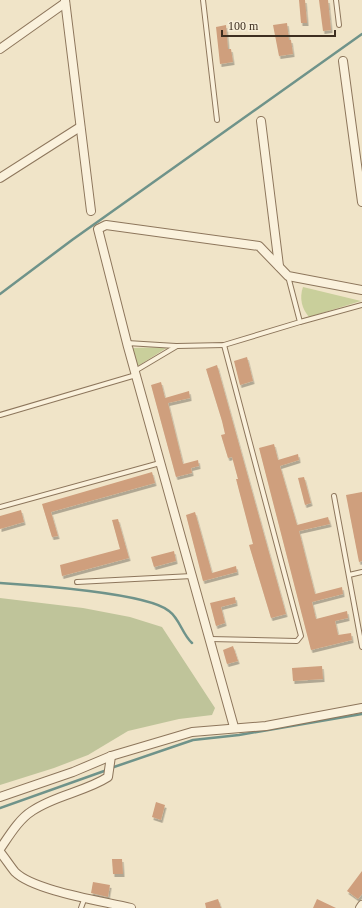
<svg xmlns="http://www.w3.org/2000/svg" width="362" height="908" font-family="Georgia,serif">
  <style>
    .green { fill: #c9cf9b }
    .cemetery { fill: #bfc49a }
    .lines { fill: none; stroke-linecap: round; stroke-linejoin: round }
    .stream { stroke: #6f938a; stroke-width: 2.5 }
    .building { fill: #cf9f7d; filter: url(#shadow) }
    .service-casing { stroke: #8d765c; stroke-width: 6 }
    .minor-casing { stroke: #8d765c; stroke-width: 10 }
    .service { stroke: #faf1dc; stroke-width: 4 }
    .minor { stroke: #faf1dc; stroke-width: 8 }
  </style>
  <defs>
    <filter id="shadow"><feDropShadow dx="1.5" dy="3" stdDeviation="0" flood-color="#0004"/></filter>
  </defs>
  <rect width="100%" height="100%" fill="#f0e4c8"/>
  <g class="green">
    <path d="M 303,287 L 361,301 L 309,317 C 302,309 299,298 303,287 Z"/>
    <path d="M 168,347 L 138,366 L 132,348 Z"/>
  </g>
  <path class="cemetery" d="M 0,598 L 83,608 L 130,617 L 162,627 L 215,708 L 212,715 L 179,719 L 128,731 L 88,755 L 54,768 L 0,785 Z"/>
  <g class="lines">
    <g class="stream">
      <path d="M 0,294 L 72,240 L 362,34"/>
      <path d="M 0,583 C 33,585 148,593 169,611 C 180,619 182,634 192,643"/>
      <path d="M 111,768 L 193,740 L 239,735 L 362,714"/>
      <path d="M 0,808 L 107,770"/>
    </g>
  </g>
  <g class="building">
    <path d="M 299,0 L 305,0 L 307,23 L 301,23 Z"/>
    <path d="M 319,0 L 328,0 L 331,30 L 323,31 Z"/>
    <path d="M 287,23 L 289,40 L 291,40 L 293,54 L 279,56 L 273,25 Z"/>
    <path d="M 226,25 L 228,49 L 231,49 L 233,62 L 220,64 L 216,27 Z"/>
    <path d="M 247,357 L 253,381 L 240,385 L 234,361 Z"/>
    <path d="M 217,365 L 286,614 L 271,618 L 249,545 L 253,544 L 236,479 L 238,479 L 232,457 L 228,458 L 221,435 L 225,434 L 222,421 L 206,369 Z"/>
    <path d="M 161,382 L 165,398 L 189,391 L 190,398 L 168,403 L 183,464 L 198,460 L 199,466 L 191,468 L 192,473 L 176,477 L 151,385 Z"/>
    <path d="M 274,444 L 278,460 L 298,454 L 299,460 L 280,466 L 297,525 L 328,517 L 330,524 L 299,531 L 315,594 L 342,587 L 343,594 L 312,602 L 316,619 L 347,611 L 348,618 L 335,621 L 338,635 L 351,633 L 352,640 L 311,650 L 259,448 Z"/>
    <path d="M 152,472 L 155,483 L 51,512 L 58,536 L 52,537 L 42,504 Z"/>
    <path d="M 304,477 L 311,503 L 305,505 L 298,478 Z"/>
    <path d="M 362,492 L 362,561 L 359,562 L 346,495 Z"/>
    <path d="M 21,510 L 24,522 L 0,529 L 0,516 Z"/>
    <path d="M 195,512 L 212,573 L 236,566 L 237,572 L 203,581 L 186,515 Z"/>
    <path d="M 118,519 L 129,558 L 62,576 L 60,565 L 120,549 L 112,520 Z"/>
    <path d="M 174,551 L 176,561 L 154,567 L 151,557 Z"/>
    <path d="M 235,597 L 236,603 L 221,607 L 225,623 L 216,626 L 210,603 Z"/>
    <path d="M 233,646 L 238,661 L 227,664 L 223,650 Z"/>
    <path d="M 322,666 L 323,679 L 293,681 L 292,668 Z"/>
    <path d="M 156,802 L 165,805 L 161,820 L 152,817 Z"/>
    <path d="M 112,859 L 122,859 L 123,874 L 113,874 Z"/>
    <path d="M 362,871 L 362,894 L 358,899 L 347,891 Z"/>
    <path d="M 93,882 L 110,885 L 108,897 L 91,893 Z"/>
    <path d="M 218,899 L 221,908 L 206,908 L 205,903 Z"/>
    <path d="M 317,899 L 336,908 L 313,908 Z"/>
  </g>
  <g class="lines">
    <g class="service-casing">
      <g id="service">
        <path d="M 203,0 L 217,120"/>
        <path d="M 336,0 L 339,25"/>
        <path d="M 300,322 L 362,305"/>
        <path d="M 127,343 L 176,346"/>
        <path d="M 135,371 L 177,346 L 224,345 L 300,322 L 288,276"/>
        <path d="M 0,415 L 136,375"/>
        <path d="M 334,496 L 362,647"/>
        <path d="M 0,507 L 160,463"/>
        <path d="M 349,575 L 362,572"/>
        <path d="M 77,582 L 192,576"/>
        <path d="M 210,639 L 297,641 L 301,636 L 224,345"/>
        <path d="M 81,908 L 85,897"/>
      </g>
    </g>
    <g class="minor-casing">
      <g id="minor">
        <path d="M 65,0 L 91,211"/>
        <path d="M 0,49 L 65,3"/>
        <path d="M 343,61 L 362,202"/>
        <path d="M 261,121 L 279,266"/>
        <path d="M 0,178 L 80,127"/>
        <path d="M 234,727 L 128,347 L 98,229 L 106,225 L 259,246 L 288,276 L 362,290"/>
        <path d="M 0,797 L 73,772 L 111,756 L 192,732 L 266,726 L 362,708"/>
        <path d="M 0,849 C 9,836 19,819 32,811 C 55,795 85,792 108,777 L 111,756"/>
        <path d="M 0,852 C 5,858 10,866 15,872 C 34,891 103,901 131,908"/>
        <path d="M 360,908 L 362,905"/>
      </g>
    </g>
    <use href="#service" class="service"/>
    <use href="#minor" class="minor"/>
  </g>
  <path d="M222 30v6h113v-6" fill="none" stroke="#3d2e20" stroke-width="2"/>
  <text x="228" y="30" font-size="12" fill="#3d2e20" stroke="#f7eed8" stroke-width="3" paint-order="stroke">100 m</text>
</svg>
